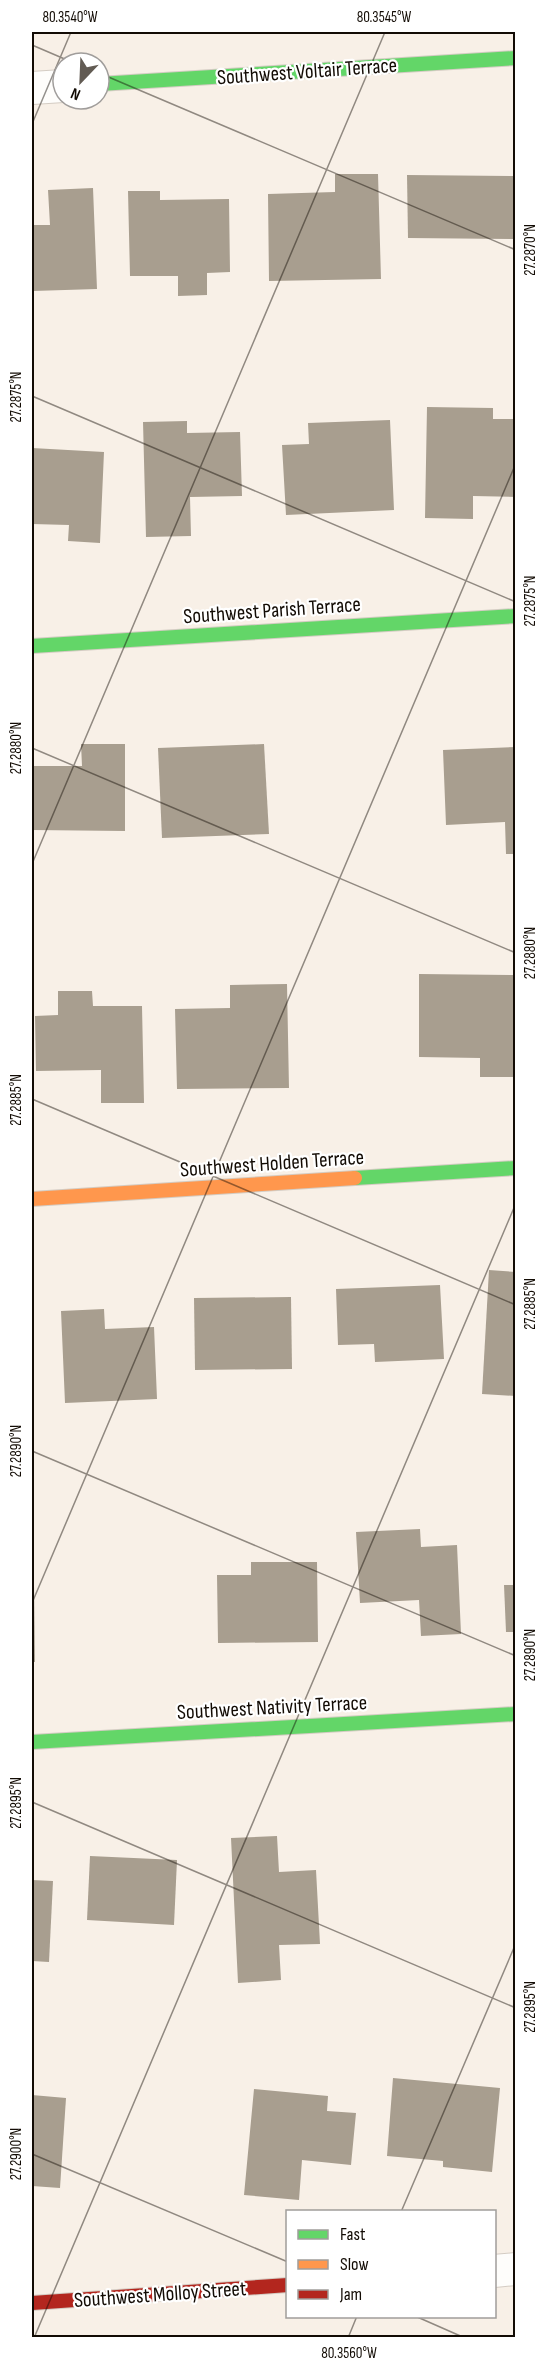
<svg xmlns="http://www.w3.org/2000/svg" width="547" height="2369" font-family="'Sofia Sans Condensed',sans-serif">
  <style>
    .building { fill: #a89e8f }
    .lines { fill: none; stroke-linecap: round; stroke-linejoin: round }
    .street-casing { stroke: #d4ccc3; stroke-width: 34 }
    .fast-casing { stroke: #d4ccc3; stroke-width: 16 }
    .slow-casing { stroke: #d4ccc3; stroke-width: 16 }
    .jam-casing { stroke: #d4ccc3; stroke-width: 16 }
    .street { stroke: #fefdfb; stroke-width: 32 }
    .fast { stroke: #63d668; stroke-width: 14 }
    .slow { stroke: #ff974d; stroke-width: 14 }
    .jam { stroke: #b3261e; stroke-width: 14 }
    .ticks { fill: none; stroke: #120b04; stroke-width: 1.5; stroke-opacity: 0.45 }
    .labels { text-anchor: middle; stroke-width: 4.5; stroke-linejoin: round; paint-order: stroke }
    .street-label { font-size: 21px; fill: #120b04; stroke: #fff }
    .neatline { fill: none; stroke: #120b04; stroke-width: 2 }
    .ticks-label { font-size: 15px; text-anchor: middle; fill: #120b04 }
  </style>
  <rect width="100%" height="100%" fill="#f8f0e7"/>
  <g class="building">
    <path d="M 335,174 L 378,174 L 381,279 L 269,281 L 268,194 L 335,192 Z"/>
    <path d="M 407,175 L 516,176 L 516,239 L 408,238 Z"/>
    <path d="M 93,188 L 97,289 L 33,291 L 32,225 L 50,225 L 48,190 Z"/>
    <path d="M 128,191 L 160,191 L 160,200 L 229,199 L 230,272 L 207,273 L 207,295 L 178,296 L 178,276 L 130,276 Z"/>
    <path d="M 427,407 L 493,408 L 493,419 L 516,419 L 516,497 L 473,496 L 473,519 L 425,518 Z"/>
    <path d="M 390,420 L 394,510 L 286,515 L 282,445 L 309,444 L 308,423 Z"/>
    <path d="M 187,421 L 187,433 L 240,432 L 242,496 L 190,497 L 191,536 L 146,537 L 143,422 Z"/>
    <path d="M 32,448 L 104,452 L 100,543 L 68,541 L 69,525 L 32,524 Z"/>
    <path d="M 81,744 L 125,744 L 125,831 L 32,830 L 32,766 L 82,766 Z"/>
    <path d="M 264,744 L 269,834 L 162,838 L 158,748 Z"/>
    <path d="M 516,747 L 516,854 L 506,854 L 505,822 L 446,825 L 443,750 Z"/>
    <path d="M 419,974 L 516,975 L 516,1077 L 480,1077 L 480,1058 L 419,1057 Z"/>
    <path d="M 287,984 L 289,1088 L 177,1089 L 175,1009 L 230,1008 L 230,985 Z"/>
    <path d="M 58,991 L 92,991 L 93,1006 L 142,1006 L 144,1103 L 101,1103 L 101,1070 L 36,1071 L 35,1016 L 58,1015 Z"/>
    <path d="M 489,1270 L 516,1272 L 516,1396 L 482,1394 Z"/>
    <path d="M 440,1285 L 444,1359 L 375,1362 L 374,1344 L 338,1345 L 336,1289 Z"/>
    <path d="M 291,1297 L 292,1369 L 195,1370 L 194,1298 Z"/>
    <path d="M 104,1309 L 105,1329 L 154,1327 L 157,1399 L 65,1403 L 61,1311 Z"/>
    <path d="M 420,1529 L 421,1547 L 457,1545 L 461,1634 L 421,1636 L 419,1600 L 360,1603 L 356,1532 Z"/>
    <path d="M 251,1562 L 317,1562 L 318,1642 L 218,1643 L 217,1575 L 251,1575 Z"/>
    <path d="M 32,1585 L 34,1585 L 35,1662 L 32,1662 Z"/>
    <path d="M 504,1585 L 516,1585 L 516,1632 L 506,1632 Z"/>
    <path d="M 277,1836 L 279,1872 L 316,1870 L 320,1944 L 279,1945 L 281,1980 L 238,1983 L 231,1838 Z"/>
    <path d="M 90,1856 L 177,1860 L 174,1925 L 87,1920 Z"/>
    <path d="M 32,1880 L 53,1881 L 49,1962 L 32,1961 Z"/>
    <path d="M 393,2078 L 500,2088 L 492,2172 L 443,2167 L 443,2161 L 387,2156 Z"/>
    <path d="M 254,2089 L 328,2096 L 327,2111 L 356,2113 L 351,2165 L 302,2160 L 299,2200 L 244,2195 Z"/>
    <path d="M 32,2095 L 66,2098 L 60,2188 L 32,2186 Z"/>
  </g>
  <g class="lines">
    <g class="street-casing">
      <g id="street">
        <path d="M 32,88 L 63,86"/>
        <path d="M 494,2271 L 516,2269"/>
      </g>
    </g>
    <g class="fast-casing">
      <g id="fast">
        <path d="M 99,84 L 516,58"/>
        <path d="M 32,646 L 516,616"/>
        <path d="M 355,1178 L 516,1168"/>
        <path d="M 32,1742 L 516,1714"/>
      </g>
    </g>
    <g class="slow-casing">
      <path id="slow" d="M 32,1199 L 355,1178"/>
    </g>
    <g class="jam-casing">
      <path id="jam" d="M 32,2303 L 288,2285"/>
    </g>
    <use href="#street" class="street"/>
    <use href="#fast" class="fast"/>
    <use href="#slow" class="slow"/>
    <use href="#jam" class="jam"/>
  </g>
  <path class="ticks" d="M 32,45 L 74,63M 99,73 L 516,250M 32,124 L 71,32M 32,396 L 516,602M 32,748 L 516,953M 32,864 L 385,32M 32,1099 L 516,1305M 32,1451 L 516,1656M 32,1603 L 516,463M 32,1802 L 516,2008M 32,2154 L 288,2262M 401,2212 L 516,1943M 415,2316 L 465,2338M 34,2338 L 516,1203M 348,2338 L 357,2316"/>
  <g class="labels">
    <g class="street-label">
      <text transform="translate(307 71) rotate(-4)" y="7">Southwest Voltair Terrace</text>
      <text transform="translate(272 610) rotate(-4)" y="7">Southwest Parish Terrace</text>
      <text transform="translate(272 1163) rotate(-4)" y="7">Southwest Holden Terrace</text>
      <text transform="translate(272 1707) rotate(-3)" y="7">Southwest Nativity Terrace</text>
      <text transform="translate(160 2294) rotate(-4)" y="7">Southwest Molloy Street</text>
    </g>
  </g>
  <rect width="547" height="2369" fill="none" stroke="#ffffff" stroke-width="66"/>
  <rect x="286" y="2210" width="210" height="108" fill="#ffffff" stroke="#a09d9b" stroke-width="1.5"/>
  <rect x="298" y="2230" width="30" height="9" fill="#63d668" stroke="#a09d9b" stroke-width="1.5"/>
  <text x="340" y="2240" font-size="18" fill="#120b04">Fast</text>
  <rect x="298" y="2260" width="30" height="9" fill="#ff974d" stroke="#a09d9b" stroke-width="1.5"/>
  <text x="340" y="2270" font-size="18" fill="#120b04">Slow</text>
  <rect x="298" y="2290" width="30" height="9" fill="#b3261e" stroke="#a09d9b" stroke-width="1.5"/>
  <text x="340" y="2300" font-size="18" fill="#120b04">Jam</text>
  <g transform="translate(81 81) rotate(203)"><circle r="28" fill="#ffffff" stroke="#a09d9b" stroke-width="1.5"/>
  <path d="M0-4.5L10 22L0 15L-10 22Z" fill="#625b53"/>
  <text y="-9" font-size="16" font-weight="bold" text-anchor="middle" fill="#120b04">N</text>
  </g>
  <rect x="33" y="33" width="481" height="2303" class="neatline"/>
  <g class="ticks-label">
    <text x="70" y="22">80.3540°W</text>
    <text x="384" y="22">80.3545°W</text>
    <text transform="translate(530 250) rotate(-90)" y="5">27.2870°N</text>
    <text transform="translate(16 397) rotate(-90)" y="5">27.2875°N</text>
    <text transform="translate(530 601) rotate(-90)" y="5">27.2875°N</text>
    <text transform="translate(16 748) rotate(-90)" y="5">27.2880°N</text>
    <text transform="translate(530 953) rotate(-90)" y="5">27.2880°N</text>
    <text transform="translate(16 1100) rotate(-90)" y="5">27.2885°N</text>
    <text transform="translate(530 1304) rotate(-90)" y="5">27.2885°N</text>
    <text transform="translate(16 1451) rotate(-90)" y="5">27.2890°N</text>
    <text transform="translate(530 1655) rotate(-90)" y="5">27.2890°N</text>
    <text transform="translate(16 1803) rotate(-90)" y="5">27.2895°N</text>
    <text transform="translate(530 2007) rotate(-90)" y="5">27.2895°N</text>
    <text transform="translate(16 2154) rotate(-90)" y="5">27.2900°N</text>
    <text x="349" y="2358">80.3560°W</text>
  </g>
</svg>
